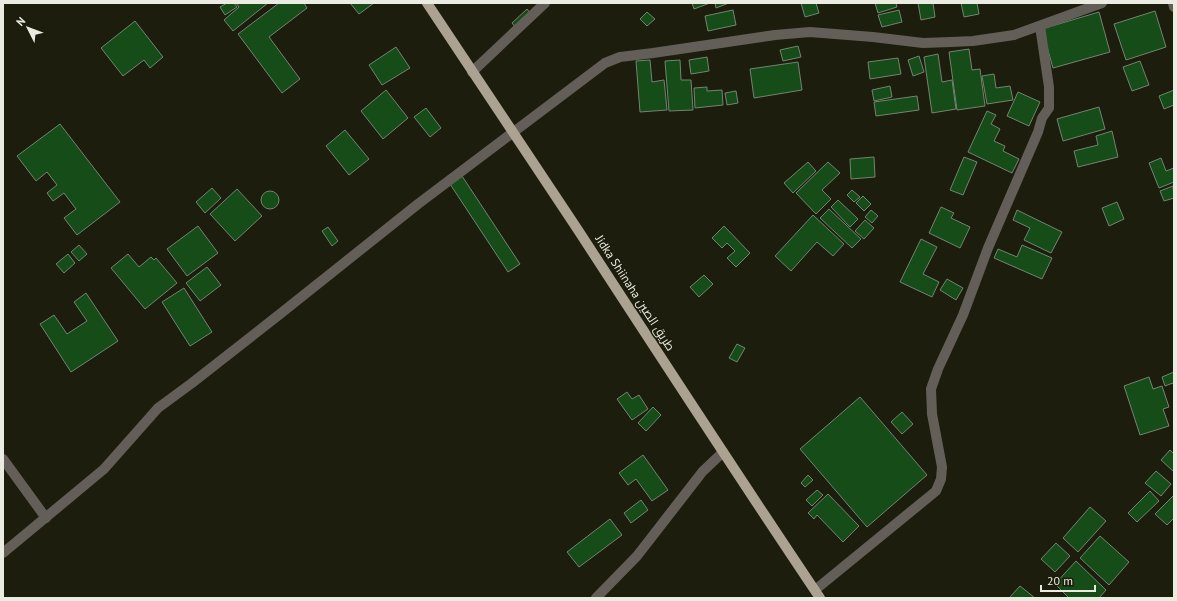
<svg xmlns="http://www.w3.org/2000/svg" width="1177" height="601" font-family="'PT Sans',Cairo,sans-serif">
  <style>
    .building { fill: #154c17; stroke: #748373 }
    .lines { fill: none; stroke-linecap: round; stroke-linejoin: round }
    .minor { stroke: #635e57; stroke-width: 10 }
    .major { stroke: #aca292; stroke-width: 10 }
    .labels { text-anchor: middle; stroke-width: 3; stroke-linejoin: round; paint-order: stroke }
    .street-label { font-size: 12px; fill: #ebece1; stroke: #1c1d0c }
  </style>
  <rect width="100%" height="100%" fill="#1c1d0c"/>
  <g class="building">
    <path d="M 227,3 L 234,3 L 237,7 L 225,15 L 220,7 Z"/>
    <path d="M 236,3 L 268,3 L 233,31 L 224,20 L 239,7 Z"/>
    <path d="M 279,3 L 304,3 L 307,8 L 269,37 L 300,79 L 282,93 L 238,34 Z"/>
    <path d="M 350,3 L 374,3 L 359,14 Z"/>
    <path d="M 692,3 L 710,3 L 694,9 Z"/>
    <path d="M 715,3 L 729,3 L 716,8 Z"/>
    <path d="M 801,3 L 816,3 L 819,13 L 805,17 Z"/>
    <path d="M 875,3 L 896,3 L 897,7 L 878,13 Z"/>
    <path d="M 918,3 L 933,3 L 935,17 L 921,20 Z"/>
    <path d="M 961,3 L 977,3 L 979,14 L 964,17 Z"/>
    <path d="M 527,9 L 531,14 L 516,28 L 512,23 Z"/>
    <path d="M 733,10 L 736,25 L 708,31 L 705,16 Z"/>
    <path d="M 899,10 L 902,22 L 882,27 L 878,15 Z"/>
    <path d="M 1155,11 L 1166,47 L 1126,60 L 1114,24 Z"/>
    <path d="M 647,12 L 655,19 L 647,26 L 640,19 Z"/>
    <path d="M 1099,12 L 1110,52 L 1053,68 L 1042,29 Z"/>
    <path d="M 135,21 L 163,57 L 150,68 L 144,60 L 123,76 L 101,48 Z"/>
    <path d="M 798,46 L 801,57 L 783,61 L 780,50 Z"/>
    <path d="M 396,47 L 410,68 L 382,85 L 369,65 Z"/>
    <path d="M 969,49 L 972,70 L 980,69 L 985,106 L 957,110 L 949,52 Z"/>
    <path d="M 938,54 L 942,82 L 952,80 L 956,109 L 932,113 L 924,57 Z"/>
    <path d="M 919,56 L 924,72 L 913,76 L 908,60 Z"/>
    <path d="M 707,57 L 709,71 L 691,74 L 689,60 Z"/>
    <path d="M 898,58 L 901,74 L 870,79 L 868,62 Z"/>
    <path d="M 650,60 L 652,82 L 664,80 L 667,110 L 640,112 L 636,61 Z"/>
    <path d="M 680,60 L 681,80 L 691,80 L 693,110 L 669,111 L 665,61 Z"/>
    <path d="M 1140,61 L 1149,85 L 1132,91 L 1123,67 Z"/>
    <path d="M 798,62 L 802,90 L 754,98 L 750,69 Z"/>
    <path d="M 994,74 L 996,88 L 1010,86 L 1013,100 L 987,104 L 982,76 Z"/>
    <path d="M 890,86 L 892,97 L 874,101 L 872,90 Z"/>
    <path d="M 707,87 L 707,91 L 722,90 L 723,105 L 695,108 L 694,88 Z"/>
    <path d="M 386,90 L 408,118 L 383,139 L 361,111 Z"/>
    <path d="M 1174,90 L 1174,105 L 1164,109 L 1159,96 Z"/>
    <path d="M 736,91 L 738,103 L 727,105 L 725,93 Z"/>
    <path d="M 1018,92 L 1040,102 L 1029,126 L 1007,116 Z"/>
    <path d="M 917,96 L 919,110 L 876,116 L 874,102 Z"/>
    <path d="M 1099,107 L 1105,129 L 1063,141 L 1057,119 Z"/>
    <path d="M 426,108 L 441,128 L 430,137 L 414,117 Z"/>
    <path d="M 987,111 L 996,115 L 991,124 L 1000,129 L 994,141 L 1005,146 L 1003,151 L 1019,159 L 1012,173 L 968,152 Z"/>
    <path d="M 60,124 L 120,202 L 77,235 L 64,218 L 76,209 L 64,193 L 53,201 L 47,193 L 57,185 L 47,172 L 36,181 L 17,156 Z"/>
    <path d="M 345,130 L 369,159 L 349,175 L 326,146 Z"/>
    <path d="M 1112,131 L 1118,157 L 1078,167 L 1074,151 L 1098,145 L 1096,136 Z"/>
    <path d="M 874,157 L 875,177 L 851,179 L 850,159 Z"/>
    <path d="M 964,157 L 977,162 L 963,195 L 950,190 Z"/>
    <path d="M 1161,158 L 1166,171 L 1174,168 L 1174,182 L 1159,188 L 1149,163 Z"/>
    <path d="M 808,162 L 816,171 L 793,193 L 784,183 Z"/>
    <path d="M 828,162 L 840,173 L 822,190 L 831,199 L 816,214 L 796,193 Z"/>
    <path d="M 462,176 L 520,264 L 508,272 L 450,184 Z"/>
    <path d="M 1173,186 L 1174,198 L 1164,201 L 1160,191 Z"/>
    <path d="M 212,188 L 221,198 L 205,213 L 196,202 Z"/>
    <path d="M 237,189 L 262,216 L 235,241 L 210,214 Z"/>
    <path d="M 852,190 L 860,197 L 854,202 L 847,195 Z"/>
    <circle cx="270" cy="200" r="9"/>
    <path d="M 863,196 L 871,204 L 864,211 L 856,203 Z"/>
    <path d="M 838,200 L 858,219 L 850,227 L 831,207 Z"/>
    <path d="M 1117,202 L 1124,219 L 1109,226 L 1102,208 Z"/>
    <path d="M 941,207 L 954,213 L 951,218 L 970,227 L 960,248 L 929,233 Z"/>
    <path d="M 829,209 L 861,239 L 852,248 L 820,218 Z"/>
    <path d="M 871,210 L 878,216 L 872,223 L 865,217 Z"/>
    <path d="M 1017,210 L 1062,232 L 1051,253 L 1024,240 L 1030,228 L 1013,220 Z"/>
    <path d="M 813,215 L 844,244 L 833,256 L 817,242 L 791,271 L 775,256 Z"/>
    <path d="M 865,220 L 874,228 L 864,239 L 855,231 Z"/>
    <path d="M 198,226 L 218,253 L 187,276 L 167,249 Z"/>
    <path d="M 724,226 L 750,253 L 736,267 L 727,258 L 735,251 L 727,243 L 722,248 L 712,238 Z"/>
    <path d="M 328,227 L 338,241 L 332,246 L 322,231 Z"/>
    <path d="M 921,239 L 937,247 L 923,274 L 939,282 L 932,297 L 900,282 Z"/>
    <path d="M 79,245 L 87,254 L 79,261 L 71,252 Z"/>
    <path d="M 1022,245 L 1052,258 L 1042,279 L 994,258 L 998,249 L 1017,257 Z"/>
    <path d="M 68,254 L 75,263 L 64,273 L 56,264 Z"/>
    <path d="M 128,254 L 139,267 L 151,257 L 154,260 L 156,258 L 177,283 L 145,309 L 111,268 Z"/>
    <path d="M 207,267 L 221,285 L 200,301 L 186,283 Z"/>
    <path d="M 704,275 L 713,284 L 699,297 L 690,287 Z"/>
    <path d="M 947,279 L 963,288 L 956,300 L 940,290 Z"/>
    <path d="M 184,288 L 212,332 L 190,346 L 162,302 Z"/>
    <path d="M 86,293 L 118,341 L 71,372 L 40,324 L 54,315 L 67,334 L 87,321 L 74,302 Z"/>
    <path d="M 737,344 L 745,348 L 737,362 L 729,358 Z"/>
    <path d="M 1174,372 L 1174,386 L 1173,383 L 1165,386 L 1162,377 Z"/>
    <path d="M 1149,377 L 1153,389 L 1162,386 L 1169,407 L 1163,409 L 1169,426 L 1140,435 L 1124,386 Z"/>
    <path d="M 627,392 L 632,399 L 639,395 L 648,409 L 632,420 L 617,399 Z"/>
    <path d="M 860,397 L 927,475 L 867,527 L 800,449 Z"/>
    <path d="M 653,407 L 661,415 L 646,431 L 638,423 Z"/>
    <path d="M 902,412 L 913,424 L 902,434 L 891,422 Z"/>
    <path d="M 1170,450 L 1174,454 L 1174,472 L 1161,460 Z"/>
    <path d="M 643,455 L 668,490 L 652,501 L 636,479 L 628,485 L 619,473 Z"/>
    <path d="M 1156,471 L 1171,484 L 1161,496 L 1145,483 Z"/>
    <path d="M 808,475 L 813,480 L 805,487 L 801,483 Z"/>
    <path d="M 817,490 L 823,495 L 812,506 L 806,500 Z"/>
    <path d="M 1150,491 L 1159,501 L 1137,522 L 1128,513 Z"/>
    <path d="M 828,494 L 859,526 L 843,542 L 817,515 L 814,519 L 808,513 Z"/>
    <path d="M 1174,495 L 1174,518 L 1167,525 L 1155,514 Z"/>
    <path d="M 641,500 L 648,510 L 631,523 L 624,513 Z"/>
    <path d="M 1090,507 L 1106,521 L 1078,552 L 1063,538 Z"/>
    <path d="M 610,519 L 622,535 L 579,567 L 567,552 Z"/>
    <path d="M 1100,536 L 1129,562 L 1109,585 L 1080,558 Z"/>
    <path d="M 1056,543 L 1070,556 L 1055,572 L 1041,559 Z"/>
    <path d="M 1076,561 L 1106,590 L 1099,598 L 1069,598 L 1055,584 Z"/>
    <path d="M 1020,586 L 1035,598 L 1009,598 Z"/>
  </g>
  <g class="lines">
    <g class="minor">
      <path d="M 1173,3 L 1174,7"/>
      <path d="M 472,72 L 545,3"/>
      <path d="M 3,459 L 46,518"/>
      <path d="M 3,553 L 104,469 L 158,408 L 192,383 L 280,314 L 418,204 L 605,63 L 620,57 L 653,53 L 775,35 L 810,32 L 873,37 L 923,43 L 951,42 L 973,41 L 1014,35 L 1102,3"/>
      <path d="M 815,590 L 936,491 L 941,479 L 942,467 L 932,414 L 931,389 L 938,369 L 963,315 L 988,248 L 1038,132 L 1042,118 L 1049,108 L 1049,87 L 1040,26"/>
      <path d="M 596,598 L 637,556 L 703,471 L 723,452"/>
    </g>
    <path class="major" d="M 427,3 C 477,79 528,154 578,230 C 658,353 738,476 820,598"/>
  </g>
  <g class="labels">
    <g class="street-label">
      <text transform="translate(635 293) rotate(57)" y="4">Jidka Shiinaha طريق الصين</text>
    </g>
  </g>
  <rect width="1177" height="601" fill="none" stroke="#ebece1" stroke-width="8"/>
  <g transform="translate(28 28) rotate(312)" stroke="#1c1d0c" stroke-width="3" paint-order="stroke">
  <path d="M0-3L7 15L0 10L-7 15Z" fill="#ebece1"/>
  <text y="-6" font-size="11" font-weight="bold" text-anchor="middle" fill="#ebece1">N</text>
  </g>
  <path d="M1041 585v6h54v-6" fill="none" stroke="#ebece1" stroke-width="2"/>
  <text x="1047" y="585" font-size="12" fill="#ebece1" stroke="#1c1d0c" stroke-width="3" paint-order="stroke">20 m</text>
</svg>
